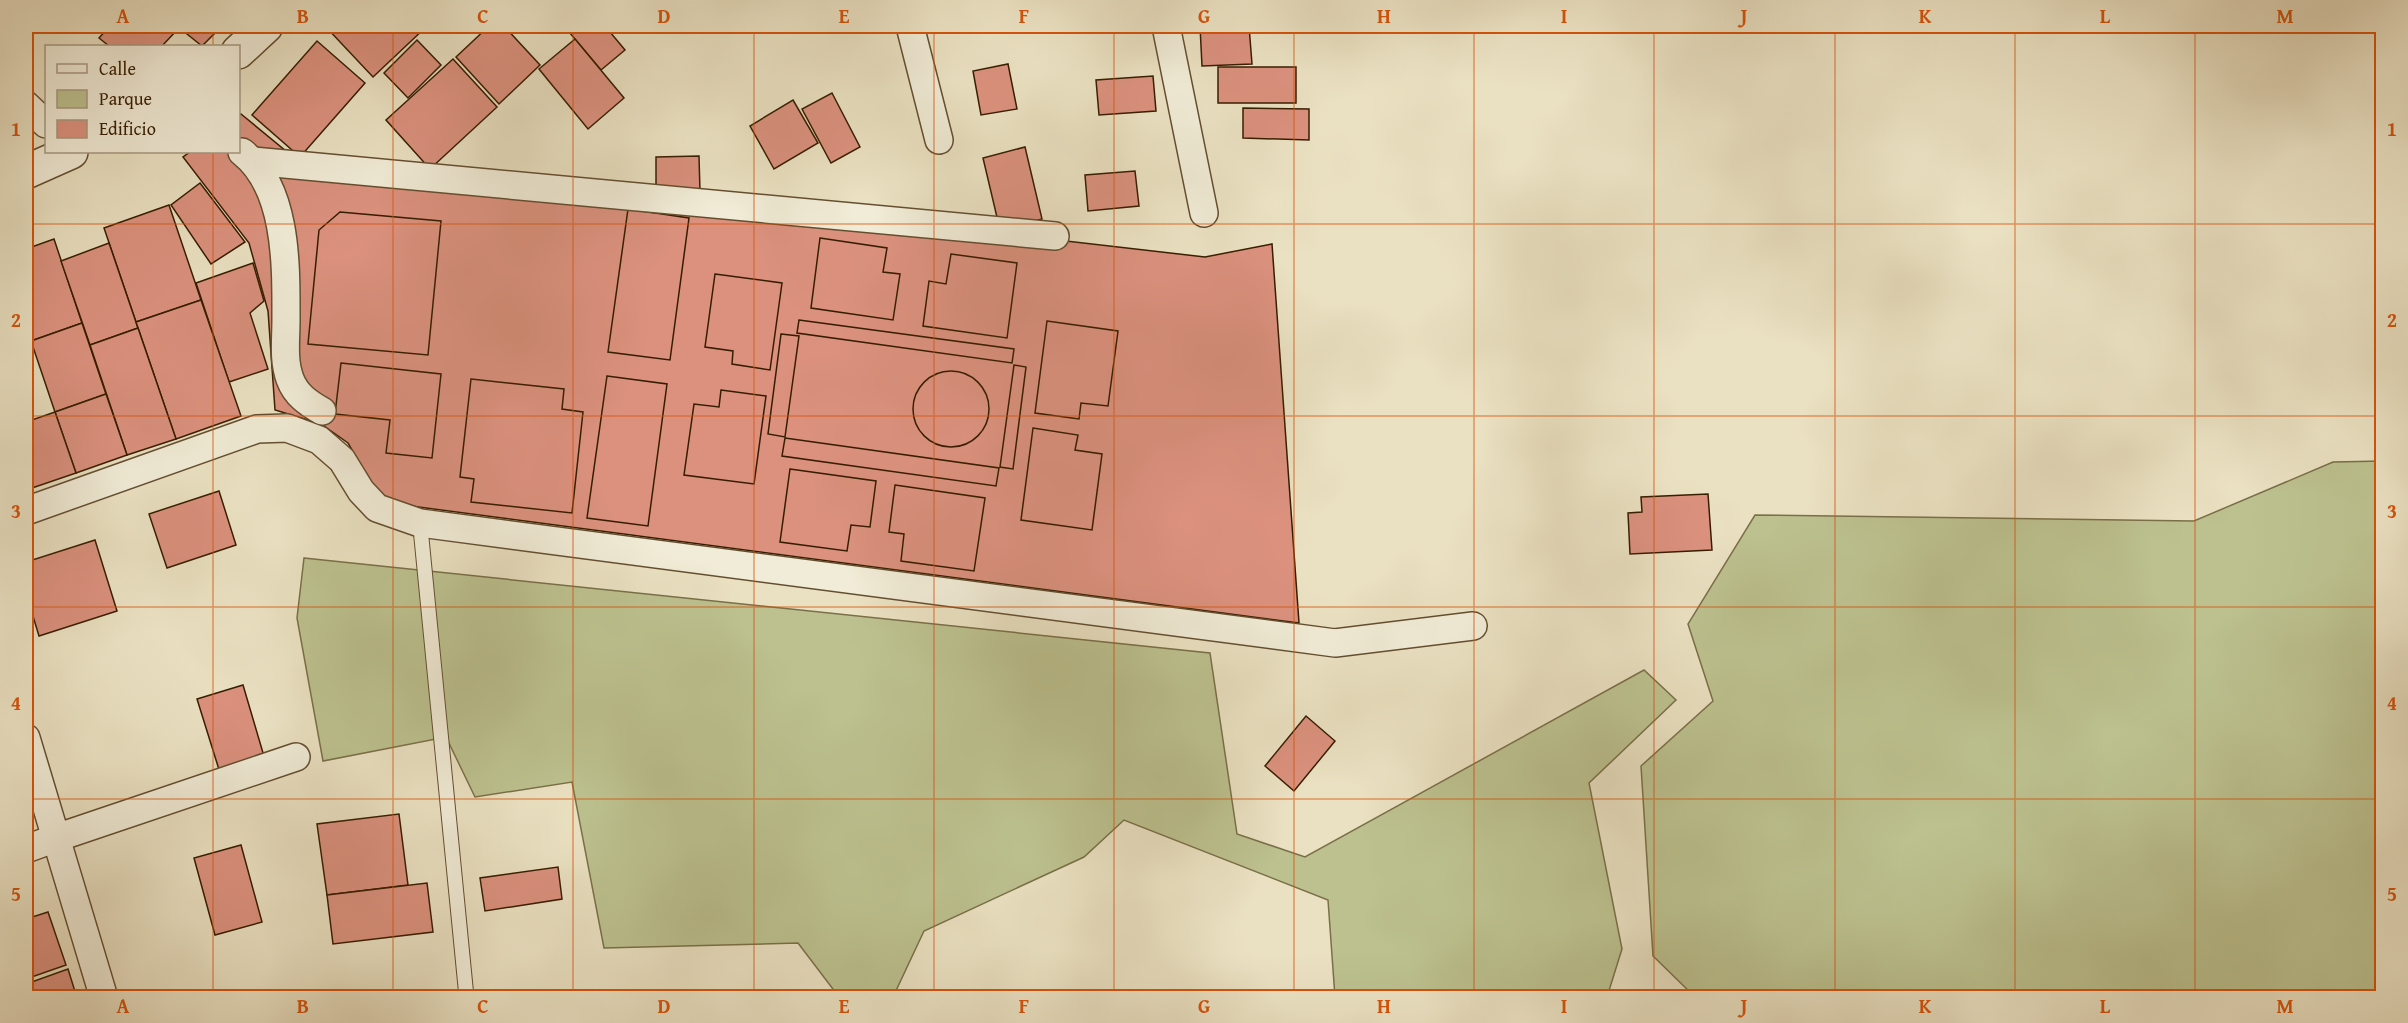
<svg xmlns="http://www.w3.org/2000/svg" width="2408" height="1023" font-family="'Gentium Book Plus',serif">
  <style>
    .green { fill: #bcc18f; stroke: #7a6f48; stroke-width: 1.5 }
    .building { fill: #db917e; stroke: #371d00; stroke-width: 1.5 }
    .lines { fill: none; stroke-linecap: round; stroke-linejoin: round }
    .service-casing { stroke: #644e30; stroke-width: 16 }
    .minor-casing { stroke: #644e30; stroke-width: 30 }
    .tertiary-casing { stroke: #644e30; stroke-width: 36 }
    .service { stroke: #f1ecd7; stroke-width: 14 }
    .minor { stroke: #f1ecd7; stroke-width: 27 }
    .tertiary { stroke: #f1ecd7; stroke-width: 33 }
    .grid { fill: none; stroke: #d6530b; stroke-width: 1.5; stroke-opacity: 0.55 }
    .neatline { fill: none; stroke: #d6530b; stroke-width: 2 }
    .grid-label { font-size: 20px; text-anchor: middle; font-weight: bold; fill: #d6530b }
  </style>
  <rect width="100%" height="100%" fill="#eae1c2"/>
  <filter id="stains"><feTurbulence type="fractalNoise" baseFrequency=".00333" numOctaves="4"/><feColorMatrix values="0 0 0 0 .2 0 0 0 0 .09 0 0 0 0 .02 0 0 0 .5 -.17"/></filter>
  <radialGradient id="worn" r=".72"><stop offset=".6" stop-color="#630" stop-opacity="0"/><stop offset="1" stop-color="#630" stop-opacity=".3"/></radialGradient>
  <g class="green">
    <path d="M 2382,461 L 2382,997 L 1695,997 L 1653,956 L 1641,766 L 1713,701 L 1688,624 L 1755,515 L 2194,521 L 2333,462 Z"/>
    <path d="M 304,558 L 1210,653 L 1237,834 L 1305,857 L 1644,670 L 1676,700 L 1589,783 L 1622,949 L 1607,997 L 1335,997 L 1328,900 L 1124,820 L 1084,857 L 924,931 L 893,997 L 839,997 L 798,943 L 604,948 L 572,782 L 475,797 L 446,737 L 323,761 L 297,618 Z"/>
  </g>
  <g class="building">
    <path d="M 110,26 L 169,26 L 176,31 L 162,46 L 109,46 L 99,38 Z"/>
    <path d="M 177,26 L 222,26 L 202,46 Z"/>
    <path d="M 325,26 L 427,26 L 373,77 Z"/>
    <path d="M 489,26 L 504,26 L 540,65 L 499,104 L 456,57 Z"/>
    <path d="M 564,26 L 605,26 L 625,50 L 601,70 Z"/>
    <path d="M 1200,26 L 1249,26 L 1252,64 L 1202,66 Z"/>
    <path d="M 575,39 L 624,98 L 588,129 L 539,69 Z"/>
    <path d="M 417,40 L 441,65 L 408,98 L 384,73 Z"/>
    <path d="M 317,41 L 365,83 L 300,157 L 252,115 Z"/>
    <path d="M 453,59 L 497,107 L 430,169 L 386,120 Z"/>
    <path d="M 1008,64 L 1017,109 L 981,115 L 973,71 Z"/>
    <rect x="1218" y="67" width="78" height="36"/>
    <path d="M 1153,76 L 1156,111 L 1099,115 L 1096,80 Z"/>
    <path d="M 832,93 L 860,147 L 831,163 L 802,109 Z"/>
    <path d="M 793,100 L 818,143 L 774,169 L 750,126 Z"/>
    <path d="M 1243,108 L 1309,109 L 1309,140 L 1243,138 Z"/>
    <path d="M 241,114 L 286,151 L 1205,257 L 1272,244 L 1299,623 L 373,501 L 365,472 L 348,443 L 321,424 L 275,410 L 268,311 L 249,243 L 183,157 L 190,152 L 238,152 L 238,116 Z"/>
    <path d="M 1025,147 L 1042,219 L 1000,230 L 983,158 Z"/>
    <path d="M 699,156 L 700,192 L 656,193 L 656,157 Z"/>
    <path d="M 1135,171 L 1139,206 L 1088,211 L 1085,175 Z"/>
    <path d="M 200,183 L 245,242 L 211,264 L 171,205 Z"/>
    <path d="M 169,205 L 201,300 L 136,322 L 104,228 Z"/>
    <path d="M 628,209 L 689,218 L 670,360 L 608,352 Z"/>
    <path d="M 340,212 L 441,221 L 428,355 L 308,344 L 319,230 Z"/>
    <path d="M 820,238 L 887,248 L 883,272 L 900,274 L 893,320 L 811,308 Z"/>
    <path d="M 54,239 L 82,323 L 31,341 L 26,324 L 26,249 Z"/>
    <path d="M 109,243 L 138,328 L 90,345 L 61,261 Z"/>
    <path d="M 951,254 L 1017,263 L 1007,338 L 923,326 L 929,281 L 946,284 Z"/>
    <path d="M 253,263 L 264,301 L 250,313 L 268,369 L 229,382 L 196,283 Z"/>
    <path d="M 715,274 L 782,283 L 770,370 L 732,364 L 733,351 L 705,347 Z"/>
    <path d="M 201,300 L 241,416 L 176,439 L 136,322 Z"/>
    <path d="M 799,320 L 1014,349 L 1012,363 L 797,333 Z"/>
    <path d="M 1047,321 L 1118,331 L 1108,406 L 1081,403 L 1079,419 L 1035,413 Z"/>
    <path d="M 82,323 L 106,394 L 55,412 L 31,341 Z"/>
    <path d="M 138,328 L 176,439 L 127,455 L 90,345 Z"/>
    <path d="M 781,334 L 799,336 L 785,437 L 768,434 Z"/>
    <path d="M 341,363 L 441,374 L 432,458 L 386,453 L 390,420 L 335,414 Z"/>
    <path d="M 1014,365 L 1026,367 L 1013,469 L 1000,467 Z"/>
    <circle cx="951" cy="409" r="38"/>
    <path d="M 607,376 L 667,384 L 648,526 L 587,518 Z"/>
    <path d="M 471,379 L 564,389 L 562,409 L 583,412 L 572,513 L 471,502 L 474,479 L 460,477 Z"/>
    <path d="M 721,390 L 766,396 L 754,484 L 684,475 L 694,404 L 719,407 Z"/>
    <path d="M 106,394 L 127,455 L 76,473 L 55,412 Z"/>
    <path d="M 55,412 L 76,473 L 32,488 L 26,470 L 26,422 Z"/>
    <path d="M 1033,428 L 1078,435 L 1075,450 L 1102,454 L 1092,530 L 1021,520 Z"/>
    <path d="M 785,438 L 999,468 L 996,486 L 782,456 Z"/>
    <path d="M 790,469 L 876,481 L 870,527 L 851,525 L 847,551 L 780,542 Z"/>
    <path d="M 895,485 L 985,498 L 974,571 L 901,561 L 904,534 L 889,532 Z"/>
    <path d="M 219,491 L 236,545 L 167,568 L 149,514 Z"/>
    <path d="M 1708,494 L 1712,550 L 1630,554 L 1628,513 L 1642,512 L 1641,497 Z"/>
    <path d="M 95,540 L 117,611 L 39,636 L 26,593 L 26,562 Z"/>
    <path d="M 243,685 L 266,763 L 221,776 L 197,699 Z"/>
    <path d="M 1306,716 L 1335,741 L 1294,791 L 1265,766 Z"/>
    <path d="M 399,814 L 408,885 L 327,895 L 317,824 Z"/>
    <path d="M 241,845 L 262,922 L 215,935 L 194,858 Z"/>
    <path d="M 558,867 L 562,899 L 485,911 L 480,878 Z"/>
    <path d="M 427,883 L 433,932 L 333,944 L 327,895 Z"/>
    <path d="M 48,912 L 66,965 L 26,979 L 26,919 Z"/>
    <path d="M 68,969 L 77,998 L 26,998 L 26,984 Z"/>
  </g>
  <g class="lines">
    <g class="service-casing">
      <path id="service" d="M 420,523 L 466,992"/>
    </g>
    <g class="minor-casing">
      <g id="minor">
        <path d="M 910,26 L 939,140"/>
        <path d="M 1166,26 L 1204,213"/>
        <path d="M 26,105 L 46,124"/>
        <path d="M 242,152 C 288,188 286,267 286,320 C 286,340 283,360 290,379 C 296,395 308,403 322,411"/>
        <path d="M 253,161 L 1055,236"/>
        <path d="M 26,511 L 257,429 L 287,428 L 319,440 L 342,460 L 361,491 L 377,508 L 420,523 L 1335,643 L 1473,626"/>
        <path d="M 26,738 L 56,838 L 296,757"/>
        <path d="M 26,849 L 56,838 L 104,998"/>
      </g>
    </g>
    <g class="tertiary-casing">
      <g id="tertiary">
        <path d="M 238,52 L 266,26"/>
        <path d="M 26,172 L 71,152"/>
      </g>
    </g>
    <use href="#service" class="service"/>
    <use href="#minor" class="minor"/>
    <use href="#tertiary" class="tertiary"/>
  </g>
  <path class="grid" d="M 213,26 L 213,46M 393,26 L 393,998M 573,26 L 573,998M 754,26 L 754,998M 934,26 L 934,998M 1114,26 L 1114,998M 1294,26 L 1294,998M 1474,26 L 1474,998M 1654,26 L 1654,998M 1835,26 L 1835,998M 2015,26 L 2015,998M 2195,26 L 2195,998M 213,152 L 213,998M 26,224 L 2382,224M 26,416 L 2382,416M 26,607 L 2382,607M 26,799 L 2382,799"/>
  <rect width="2408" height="1023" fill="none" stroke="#eae1c2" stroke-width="66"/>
  <rect x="45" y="45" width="195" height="108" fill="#f1ecd7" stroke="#a79981" stroke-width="1.5"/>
  <rect x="57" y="64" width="30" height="9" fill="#f1ecd7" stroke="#a79981" stroke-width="1.5"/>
  <text x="99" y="75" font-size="18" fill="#371d00">Calle</text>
  <rect x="57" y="90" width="30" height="18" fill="#bcc18f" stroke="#a79981" stroke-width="1.5"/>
  <text x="99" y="105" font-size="18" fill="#371d00">Parque</text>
  <rect x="57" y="120" width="30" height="18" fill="#db917e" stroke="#a79981" stroke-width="1.5"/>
  <text x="99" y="135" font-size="18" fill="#371d00">Edificio</text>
  <rect x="33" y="33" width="2342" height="957" class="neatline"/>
  <g class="grid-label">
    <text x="123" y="23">A</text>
    <text x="303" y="23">B</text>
    <text x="483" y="23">C</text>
    <text x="664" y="23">D</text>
    <text x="844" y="23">E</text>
    <text x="1024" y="23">F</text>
    <text x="1204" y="23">G</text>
    <text x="1384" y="23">H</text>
    <text x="1564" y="23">I</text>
    <text x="1744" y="23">J</text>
    <text x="1925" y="23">K</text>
    <text x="2105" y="23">L</text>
    <text x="2285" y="23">M</text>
    <text x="16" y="136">1</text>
    <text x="2392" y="136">1</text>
    <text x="16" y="327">2</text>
    <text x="2392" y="327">2</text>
    <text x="16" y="518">3</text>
    <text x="2392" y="518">3</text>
    <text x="16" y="710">4</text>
    <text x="2392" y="710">4</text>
    <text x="16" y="901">5</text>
    <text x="2392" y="901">5</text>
    <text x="123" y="1013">A</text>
    <text x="303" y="1013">B</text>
    <text x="483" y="1013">C</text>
    <text x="664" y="1013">D</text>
    <text x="844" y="1013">E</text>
    <text x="1024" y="1013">F</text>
    <text x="1204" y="1013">G</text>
    <text x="1384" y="1013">H</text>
    <text x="1564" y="1013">I</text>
    <text x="1744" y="1013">J</text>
    <text x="1925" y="1013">K</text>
    <text x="2105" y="1013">L</text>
    <text x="2285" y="1013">M</text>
  </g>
  <rect width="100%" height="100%" filter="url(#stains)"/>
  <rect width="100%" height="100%" fill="url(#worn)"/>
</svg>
